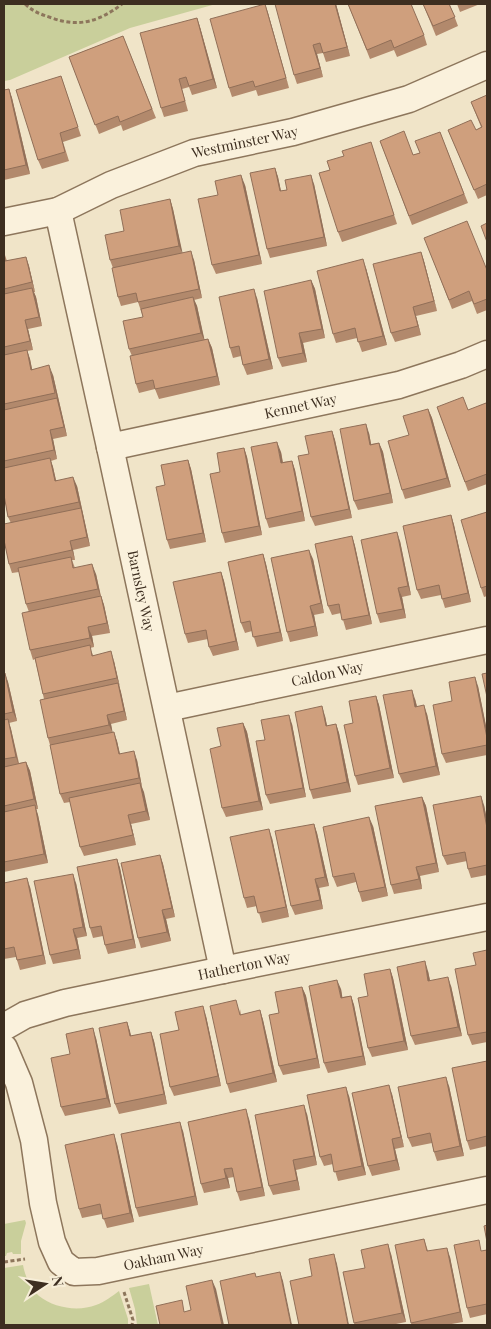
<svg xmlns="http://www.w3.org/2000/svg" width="491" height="1329" font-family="'Playfair Display',serif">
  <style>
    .green { fill: #c9cf9b }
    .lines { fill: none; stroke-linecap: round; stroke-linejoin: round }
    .minor-casing { stroke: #8d765c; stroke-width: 29 }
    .path { stroke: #8d765c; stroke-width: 3; stroke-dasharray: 4 2.5; stroke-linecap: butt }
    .minor { stroke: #faf1dc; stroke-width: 26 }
    .wall { fill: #b2896c }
    .shaded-wall { fill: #916f58 }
    .building { fill: #cf9f7d; stroke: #916f58 }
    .labels { text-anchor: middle; stroke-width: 4; stroke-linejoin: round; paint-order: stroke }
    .street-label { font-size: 14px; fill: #3d2e20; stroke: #f7eed8 }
  </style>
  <rect width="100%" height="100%" fill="#f0e4c8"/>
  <g class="green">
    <path d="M 4,4 L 216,4 L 130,28 L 10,80 L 4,81 Z"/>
    <path d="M 25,1220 L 26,1223 L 21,1241 L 21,1254 L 13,1254 L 12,1252 L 7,1253 L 6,1256 L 4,1256 L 4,1224 Z"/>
    <path d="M 23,1265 C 25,1276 30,1288 39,1296 C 54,1308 78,1312 96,1305 C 105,1302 112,1296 119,1291 L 128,1319 L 128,1325 L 4,1325 L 4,1268 Z"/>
    <path d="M 149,1284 L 158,1325 L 137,1325 L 135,1309 L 129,1288 Z"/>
  </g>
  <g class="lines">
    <g class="minor-casing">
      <g id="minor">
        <path id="s1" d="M 58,211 L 110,447 L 223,970"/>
        <path id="s2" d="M 4,222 L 58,211 L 111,185 L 194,153 L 293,132 L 409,99 L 487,65"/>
        <path id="s3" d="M 110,447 L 399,385 L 461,365 L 487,354"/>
        <path id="s4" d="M 167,708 L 487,640"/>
        <path id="s5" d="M 4,1027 L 25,1015 L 65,1003 L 223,970 L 487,917"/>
        <path id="s6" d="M 4,1048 L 19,1083 L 34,1140 L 43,1203 L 52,1242 L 61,1262 L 74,1272 L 98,1271 L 487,1190"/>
      </g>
    </g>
    <g class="path">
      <path d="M 25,4 C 34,12 40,14 52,18 C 79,28 100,21 122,4"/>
      <path d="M 4,1262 L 25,1259"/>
      <path d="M 124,1292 L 133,1320 L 132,1325"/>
    </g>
    <use href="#minor" class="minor"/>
  </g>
  <g class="wall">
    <path d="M 265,4 L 268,13 L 289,88 L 258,96 L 256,90 L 232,97 L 229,88 Z"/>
    <path d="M 336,4 L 350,56 L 326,62 L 323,53 L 317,54 L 323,77 L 297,84 L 294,75 Z"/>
    <path d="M 348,4 L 424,35 L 427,45 L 397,57 L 394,50 L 370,59 Z"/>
    <path d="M 423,4 L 452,4 L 450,5 L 458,26 L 436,36 Z"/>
    <path d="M 457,4 L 480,4 L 460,12 Z"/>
    <path d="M 197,18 L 200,27 L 217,88 L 192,95 L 189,87 L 182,89 L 188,111 L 164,117 L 161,108 Z"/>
    <path d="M 123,36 L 156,118 L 123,131 L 121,125 L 99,134 L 69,57 Z"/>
    <path d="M 61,76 L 81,136 L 63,142 L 69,161 L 42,169 L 38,160 Z"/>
    <path d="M 9,89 L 12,98 L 30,174 L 4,180 L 4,90 Z"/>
    <path d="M 487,95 L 487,195 L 478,199 L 448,130 L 476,130 L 481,127 L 471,102 Z"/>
    <path d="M 440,132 L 468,203 L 412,225 L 380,141 L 413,155 L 420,153 Z"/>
    <path d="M 371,142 L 397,224 L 342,242 L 338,232 L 330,170 L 344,156 Z"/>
    <path d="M 275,168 L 278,177 L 281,191 L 314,184 L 327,246 L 270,258 L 267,249 Z"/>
    <path d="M 245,185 L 262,264 L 216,274 L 212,265 L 218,195 Z"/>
    <path d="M 170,199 L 173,209 L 182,253 L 194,260 L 202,298 L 194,300 L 197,306 L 204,339 L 208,339 L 212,348 L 220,385 L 159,399 L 155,389 L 139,393 L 136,384 L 132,356 L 129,349 L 143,317 L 138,302 L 121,306 L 118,297 L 113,268 L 110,260 L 124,231 Z"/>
    <path d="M 428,247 L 487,270 L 487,310 L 477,314 L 472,301 L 452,309 Z"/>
    <path d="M 4,252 L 7,261 L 26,257 L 29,266 L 35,292 L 34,292 L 36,297 L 42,326 L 28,329 L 33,350 L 27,351 L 30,359 L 32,369 L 53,375 L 67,436 L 53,439 L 57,459 L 51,461 L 53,467 L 56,480 L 77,486 L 90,546 L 73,550 L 75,560 L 72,560 L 75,568 L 96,574 L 101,596 L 104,605 L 110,633 L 92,636 L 94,647 L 90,648 L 93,655 L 114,661 L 127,720 L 111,724 L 112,732 L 117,741 L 120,754 L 137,760 L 142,787 L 150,820 L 131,824 L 136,845 L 84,856 L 80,847 L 70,802 L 64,803 L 60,794 L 50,745 L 48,738 L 44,699 L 35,659 L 33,660 L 30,650 L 29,612 L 26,604 L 19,572 L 12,573 L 9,564 L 11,523 L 8,517 L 4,495 Z"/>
    <path d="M 421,252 L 424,261 L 437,311 L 416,316 L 421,335 L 395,342 L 391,333 Z"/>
    <path d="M 366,268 L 387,345 L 362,352 L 357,338 L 336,343 L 333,334 Z"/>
    <path d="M 311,280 L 315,289 L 325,338 L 303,343 L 307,362 L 282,367 L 278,358 Z"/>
    <path d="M 257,298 L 273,369 L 247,375 L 243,365 L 241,356 L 233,358 L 230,348 Z"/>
    <path d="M 487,406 L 487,484 L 468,491 L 437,407 L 468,410 Z"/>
    <path d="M 428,409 L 432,418 L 451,487 L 405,499 L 402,490 L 409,435 Z"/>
    <path d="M 332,431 L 335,440 L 352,518 L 315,526 L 311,517 L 309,454 Z"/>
    <path d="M 369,433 L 371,444 L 379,443 L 383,452 L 393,503 L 358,510 L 354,501 Z"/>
    <path d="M 244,448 L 247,457 L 262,535 L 225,543 L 222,533 L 220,472 Z"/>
    <path d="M 281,452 L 283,462 L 292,461 L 295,470 L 305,521 L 269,528 L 266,519 Z"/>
    <path d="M 188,460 L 191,469 L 206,542 L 170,549 L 167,540 L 165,485 Z"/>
    <path d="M 487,512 L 487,596 L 484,597 L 481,588 Z"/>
    <path d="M 451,515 L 454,525 L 471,602 L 445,608 L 441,595 L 421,599 L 417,590 Z"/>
    <path d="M 352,536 L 355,546 L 372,624 L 346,630 L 341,613 L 332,615 L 328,606 Z"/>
    <path d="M 400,541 L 411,595 L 402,597 L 406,618 L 380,623 L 377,614 Z"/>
    <path d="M 263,554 L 266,564 L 283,641 L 257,647 L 252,631 L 245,633 L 241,623 Z"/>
    <path d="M 313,559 L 324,613 L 314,615 L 318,636 L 290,642 L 287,632 Z"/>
    <path d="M 221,572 L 224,581 L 239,650 L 213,656 L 209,647 L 208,639 L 188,643 L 185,634 Z"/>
    <path d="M 4,673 L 8,682 L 17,721 L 9,723 L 11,729 L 19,763 L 26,762 L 30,771 L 38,809 L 36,809 L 38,815 L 48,863 L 4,872 Z"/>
    <path d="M 478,686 L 487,731 L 487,755 L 446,763 L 442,754 L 452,701 Z"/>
    <path d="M 376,696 L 379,705 L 394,778 L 358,785 L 355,776 L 353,723 Z"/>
    <path d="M 415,699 L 417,706 L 427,714 L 440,775 L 403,783 L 399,774 Z"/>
    <path d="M 325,716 L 327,726 L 336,724 L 339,733 L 351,792 L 313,799 L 310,790 Z"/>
    <path d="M 243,723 L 247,732 L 263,810 L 226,817 L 222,808 L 221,746 Z"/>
    <path d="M 292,724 L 306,797 L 270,804 L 266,795 L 265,740 Z"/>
    <path d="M 422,797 L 426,806 L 439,872 L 420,876 L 422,889 L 394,894 L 391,885 Z"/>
    <path d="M 484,805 L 487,820 L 487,875 L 471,878 L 468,869 L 467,861 L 447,865 L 443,856 Z"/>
    <path d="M 314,824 L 317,833 L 329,886 L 319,888 L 323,909 L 295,915 L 291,906 Z"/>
    <path d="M 373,826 L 388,896 L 362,902 L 356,882 L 337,887 L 333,877 Z"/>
    <path d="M 272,838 L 289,917 L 262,923 L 257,906 L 247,908 L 244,898 Z"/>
    <path d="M 160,855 L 163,864 L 175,917 L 166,919 L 171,941 L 141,948 L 138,938 Z"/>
    <path d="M 117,859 L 120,868 L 136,948 L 108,954 L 105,945 L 103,936 L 93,938 L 90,928 Z"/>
    <path d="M 4,883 L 30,887 L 46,964 L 20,970 L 16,957 L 4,959 Z"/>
    <path d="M 76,883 L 87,936 L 77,938 L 81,959 L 53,964 L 50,955 Z"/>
    <path d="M 487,950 L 487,1042 L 472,1045 L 468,1035 L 476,965 Z"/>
    <path d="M 390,969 L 393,978 L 408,1050 L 372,1057 L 368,1048 L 368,996 Z"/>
    <path d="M 428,971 L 430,981 L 451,986 L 462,1036 L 415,1045 L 411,1036 Z"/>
    <path d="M 302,987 L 306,996 L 320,1068 L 283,1075 L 279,1066 L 279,1013 Z"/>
    <path d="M 341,989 L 342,997 L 351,996 L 354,1005 L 366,1065 L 328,1073 L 324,1063 Z"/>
    <path d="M 240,1009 L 241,1015 L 260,1010 L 263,1020 L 277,1082 L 230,1093 L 227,1084 Z"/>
    <path d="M 206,1016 L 221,1086 L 174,1096 L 170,1087 L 179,1030 Z"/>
    <path d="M 127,1022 L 131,1036 L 151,1032 L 154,1041 L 167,1104 L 119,1114 L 115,1104 Z"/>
    <path d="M 96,1038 L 111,1107 L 65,1116 L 61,1107 L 70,1054 Z"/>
    <path d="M 487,1061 L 487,1146 L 470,1150 L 467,1141 Z"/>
    <path d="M 449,1086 L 464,1156 L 437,1161 L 434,1152 L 432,1143 L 412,1147 L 408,1138 Z"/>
    <path d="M 392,1094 L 404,1147 L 395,1149 L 400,1170 L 372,1176 L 368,1166 Z"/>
    <path d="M 349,1096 L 366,1175 L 338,1181 L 333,1164 L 324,1166 L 320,1157 Z"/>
    <path d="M 307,1114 L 317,1165 L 296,1170 L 300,1190 L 273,1195 L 269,1186 Z"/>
    <path d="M 249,1119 L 265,1196 L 240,1201 L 237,1192 L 234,1177 L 228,1178 L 230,1188 L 204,1193 L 201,1184 Z"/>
    <path d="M 183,1131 L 198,1205 L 139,1217 L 136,1208 Z"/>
    <path d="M 117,1144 L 134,1222 L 107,1228 L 102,1214 L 82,1218 L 79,1209 Z"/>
    <path d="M 424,1239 L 428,1251 L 450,1257 L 463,1322 L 446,1325 L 412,1325 L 411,1323 Z"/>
    <path d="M 487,1250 L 487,1314 L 470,1318 L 467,1308 L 483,1251 Z"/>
    <path d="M 391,1254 L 406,1322 L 391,1325 L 355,1325 L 354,1323 L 365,1268 Z"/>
  </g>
  <g class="shaded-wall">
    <path d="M 265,4 L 268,13 L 289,88 L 286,78 Z"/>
    <path d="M 335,4 L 336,4 L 350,56 L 347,47 Z"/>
    <path d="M 197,18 L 200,27 L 217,88 L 213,79 Z"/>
    <path d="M 313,45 L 317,54 L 323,77 L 320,68 Z"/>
    <path d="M 9,89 L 12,98 L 30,174 L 26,165 Z"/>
    <path d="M 275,168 L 278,177 L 283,201 L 280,191 Z"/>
    <path d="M 241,175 L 245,185 L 262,264 L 259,255 Z"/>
    <path d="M 311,175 L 314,184 L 327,246 L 324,237 Z"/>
    <path d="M 170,199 L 173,209 L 183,255 L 179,246 Z"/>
    <path d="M 191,251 L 194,260 L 202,298 L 199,289 Z"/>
    <path d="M 421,252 L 424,261 L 437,311 L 434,301 Z"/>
    <path d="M 26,257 L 29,266 L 35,292 L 32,282 Z"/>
    <path d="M 363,259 L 366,268 L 387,345 L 383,336 Z"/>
    <path d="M 311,280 L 315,289 L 325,338 L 322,329 Z"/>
    <path d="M 32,288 L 36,297 L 42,326 L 39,317 Z"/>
    <path d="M 254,289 L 257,298 L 273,369 L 269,359 Z"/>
    <path d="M 193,297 L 197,306 L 205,342 L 201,333 Z"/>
    <path d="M 413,307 L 416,316 L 421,335 L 418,326 Z"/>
    <path d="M 25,320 L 28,329 L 33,350 L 30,341 Z"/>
    <path d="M 299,333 L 303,343 L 307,362 L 303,353 Z"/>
    <path d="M 208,339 L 212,348 L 220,385 L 217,376 Z"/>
    <path d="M 27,350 L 30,359 L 34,379 L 31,370 Z"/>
    <path d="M 49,365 L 53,375 L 67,436 L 64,427 Z"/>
    <path d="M 428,409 L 432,418 L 451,487 L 447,478 Z"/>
    <path d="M 366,424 L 369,433 L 373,454 L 370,445 Z"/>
    <path d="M 50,430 L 53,439 L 57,459 L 54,450 Z"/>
    <path d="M 332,431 L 335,440 L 352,518 L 349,509 Z"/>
    <path d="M 277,442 L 281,452 L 284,472 L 281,463 Z"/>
    <path d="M 379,443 L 383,452 L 393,503 L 390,493 Z"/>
    <path d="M 244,448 L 247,457 L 262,535 L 259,526 Z"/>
    <path d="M 50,458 L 53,467 L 58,490 L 55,481 Z"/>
    <path d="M 188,460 L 191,469 L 206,542 L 203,533 Z"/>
    <path d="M 292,461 L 295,470 L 305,521 L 302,511 Z"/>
    <path d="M 73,477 L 77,486 L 90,546 L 87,537 Z"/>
    <path d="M 451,515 L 454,525 L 471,602 L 468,593 Z"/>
    <path d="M 397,532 L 400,541 L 411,595 L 408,586 Z"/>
    <path d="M 352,536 L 355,546 L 372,624 L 369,615 Z"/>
    <path d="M 70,541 L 73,550 L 75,560 L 72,550 Z"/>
    <path d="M 309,550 L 313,559 L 324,613 L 321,603 Z"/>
    <path d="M 263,554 L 266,564 L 283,641 L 280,632 Z"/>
    <path d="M 92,564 L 96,574 L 101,598 L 98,589 Z"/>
    <path d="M 221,572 L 224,581 L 239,650 L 236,641 Z"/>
    <path d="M 398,588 L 402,597 L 406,618 L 403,609 Z"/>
    <path d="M 101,596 L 104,605 L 110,633 L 107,623 Z"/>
    <path d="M 310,606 L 314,615 L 318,636 L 315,626 Z"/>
    <path d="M 88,627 L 92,636 L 94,647 L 90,638 Z"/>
    <path d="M 111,651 L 114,661 L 120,687 L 117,678 Z"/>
    <path d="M 5,673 L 8,682 L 17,721 L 13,712 Z"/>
    <path d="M 475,677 L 478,686 L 487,731 L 487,738 Z"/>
    <path d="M 118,683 L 121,692 L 127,720 L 124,711 Z"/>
    <path d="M 412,690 L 415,699 L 419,716 L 415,707 Z"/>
    <path d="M 376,696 L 379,705 L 394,778 L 390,768 Z"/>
    <path d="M 424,705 L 427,714 L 440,775 L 436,766 Z"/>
    <path d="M 322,706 L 325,716 L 329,735 L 326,726 Z"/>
    <path d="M 107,715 L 111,724 L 113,734 L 109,725 Z"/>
    <path d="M 289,715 L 292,724 L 306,797 L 303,788 Z"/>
    <path d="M 8,719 L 11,729 L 19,766 L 16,757 Z"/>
    <path d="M 243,723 L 247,732 L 263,810 L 259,801 Z"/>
    <path d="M 336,724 L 339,733 L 351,792 L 347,782 Z"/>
    <path d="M 114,732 L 117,741 L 122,764 L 119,754 Z"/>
    <path d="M 134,751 L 137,760 L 142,787 L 139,778 Z"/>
    <path d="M 26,762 L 30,771 L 38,809 L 34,799 Z"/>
    <path d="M 140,783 L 144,792 L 150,820 L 146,811 Z"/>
    <path d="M 481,796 L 484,805 L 487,820 L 487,828 Z"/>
    <path d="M 422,797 L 426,806 L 439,872 L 436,863 Z"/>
    <path d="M 35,805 L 38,815 L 48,863 L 44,854 Z"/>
    <path d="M 128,815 L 131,824 L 136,845 L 133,835 Z"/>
    <path d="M 369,817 L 373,826 L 388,896 L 385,887 Z"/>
    <path d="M 314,824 L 317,833 L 329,886 L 325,877 Z"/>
    <path d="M 269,829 L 272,838 L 289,917 L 286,907 Z"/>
    <path d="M 160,855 L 163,864 L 175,917 L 172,908 Z"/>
    <path d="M 117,859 L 120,868 L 136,948 L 133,939 Z"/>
    <path d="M 416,867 L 420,876 L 422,889 L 419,879 Z"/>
    <path d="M 73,874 L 76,883 L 87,936 L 83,927 Z"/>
    <path d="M 27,878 L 30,887 L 46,964 L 43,955 Z"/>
    <path d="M 315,879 L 319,888 L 323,909 L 320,900 Z"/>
    <path d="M 162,910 L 166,919 L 171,941 L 167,932 Z"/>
    <path d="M 73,929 L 77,938 L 81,959 L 78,949 Z"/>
    <path d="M 425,961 L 428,971 L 432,990 L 428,981 Z"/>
    <path d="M 390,969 L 393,978 L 408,1050 L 404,1041 Z"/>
    <path d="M 448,977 L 451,986 L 462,1036 L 458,1027 Z"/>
    <path d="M 337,980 L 341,989 L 344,1007 L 341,998 Z"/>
    <path d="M 302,987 L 306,996 L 320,1068 L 317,1058 Z"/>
    <path d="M 351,996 L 354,1005 L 366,1065 L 363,1056 Z"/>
    <path d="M 203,1006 L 206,1016 L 221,1086 L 218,1076 Z"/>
    <path d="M 260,1010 L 263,1020 L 277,1082 L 273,1073 Z"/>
    <path d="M 127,1022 L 130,1031 L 133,1045 L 130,1036 Z"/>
    <path d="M 93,1028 L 96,1038 L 111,1107 L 107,1098 Z"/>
    <path d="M 151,1032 L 154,1041 L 167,1104 L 164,1094 Z"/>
    <path d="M 446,1077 L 449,1086 L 464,1156 L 460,1146 Z"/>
    <path d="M 389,1085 L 392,1094 L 404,1147 L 401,1137 Z"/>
    <path d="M 346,1087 L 349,1096 L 366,1175 L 362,1166 Z"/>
    <path d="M 304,1105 L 307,1114 L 317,1165 L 314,1156 Z"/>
    <path d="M 246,1109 L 249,1119 L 265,1196 L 262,1187 Z"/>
    <path d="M 180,1122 L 183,1131 L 198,1205 L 195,1196 Z"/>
    <path d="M 114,1134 L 117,1144 L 134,1222 L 130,1213 Z"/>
    <path d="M 392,1139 L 395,1149 L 400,1170 L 396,1160 Z"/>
    <path d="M 293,1160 L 296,1170 L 300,1190 L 297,1180 Z"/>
    <path d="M 224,1169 L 228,1178 L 230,1188 L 226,1178 Z"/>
    <path d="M 388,1244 L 391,1254 L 406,1322 L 402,1313 Z"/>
    <path d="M 447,1248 L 450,1257 L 463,1322 L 460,1312 Z"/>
    <path d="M 334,1254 L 337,1264 L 349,1325 L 348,1325 Z"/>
    <path d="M 280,1272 L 283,1281 L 292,1325 L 291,1325 Z"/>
    <path d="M 212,1280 L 216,1289 L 224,1325 L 222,1325 Z"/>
  </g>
  <g class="building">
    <path d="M 265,4 L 286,78 L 255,87 L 253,81 L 229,88 L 210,19 Z"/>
    <path d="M 275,4 L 335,4 L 347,47 L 323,53 L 320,43 L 313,45 L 320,68 L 294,75 Z"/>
    <path d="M 348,4 L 411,4 L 424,35 L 394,48 L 391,40 L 367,50 Z"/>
    <path d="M 423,4 L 449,4 L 455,17 L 433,26 Z"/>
    <path d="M 197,18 L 213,79 L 189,86 L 186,77 L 179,79 L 185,101 L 161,108 L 140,33 Z"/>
    <path d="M 123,36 L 152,109 L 120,122 L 118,116 L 95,125 L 69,57 Z"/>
    <path d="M 61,76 L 78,127 L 60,133 L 65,152 L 38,160 L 16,90 Z"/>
    <path d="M 9,89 L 26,165 L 4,170 L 4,90 Z"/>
    <path d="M 487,95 L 487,184 L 474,190 L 448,130 L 471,120 L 476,130 L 482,127 L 471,102 Z"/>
    <path d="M 404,131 L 413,155 L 420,153 L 415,141 L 440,132 L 464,194 L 409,216 L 380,141 Z"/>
    <path d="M 371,142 L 394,215 L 338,232 L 319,173 L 330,170 L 327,161 L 344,156 L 342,151 Z"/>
    <path d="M 275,168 L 280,191 L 287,190 L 285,180 L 311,175 L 324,237 L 267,249 L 250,173 Z"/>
    <path d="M 241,175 L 259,255 L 212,265 L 198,199 L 218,195 L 215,181 Z"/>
    <path d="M 170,199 L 179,246 L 110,260 L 105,235 L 124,231 L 120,210 Z"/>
    <path d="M 467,221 L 487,270 L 487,299 L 474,304 L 469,291 L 449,300 L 424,238 Z"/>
    <path d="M 487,223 L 487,242 L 481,226 Z"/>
    <path d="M 191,251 L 199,289 L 138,302 L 136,293 L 118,297 L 112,268 Z"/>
    <path d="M 421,252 L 434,301 L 413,307 L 418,326 L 391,333 L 373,264 Z"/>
    <path d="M 4,253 L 5,261 L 26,257 L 32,282 L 4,289 Z"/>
    <path d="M 363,259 L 383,336 L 358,342 L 355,328 L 333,334 L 317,271 Z"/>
    <path d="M 311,280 L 322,329 L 299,333 L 303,353 L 278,358 L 264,291 Z"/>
    <path d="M 32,288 L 39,317 L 25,320 L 30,341 L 4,347 L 4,294 Z"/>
    <path d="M 254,289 L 269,359 L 243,365 L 239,346 L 230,348 L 219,297 Z"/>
    <path d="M 193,297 L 201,333 L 129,349 L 123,321 L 143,317 L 141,309 Z"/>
    <path d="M 208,339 L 217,376 L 155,389 L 153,380 L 136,384 L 130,356 Z"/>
    <path d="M 27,350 L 31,370 L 49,365 L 55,393 L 4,404 L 4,355 Z"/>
    <path d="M 463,397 L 468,410 L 486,403 L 487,406 L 487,474 L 465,482 L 437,407 Z"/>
    <path d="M 57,398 L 64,427 L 50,430 L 54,450 L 4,461 L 4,410 Z"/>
    <path d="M 428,409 L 447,478 L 402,490 L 388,441 L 409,435 L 403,416 Z"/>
    <path d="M 366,424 L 370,445 L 379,443 L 390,493 L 354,501 L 340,429 Z"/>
    <path d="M 332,431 L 349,509 L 311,517 L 298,456 L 309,454 L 305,436 Z"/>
    <path d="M 277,442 L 281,463 L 292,461 L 302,511 L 266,519 L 251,447 Z"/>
    <path d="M 244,448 L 259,526 L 222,533 L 210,474 L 220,472 L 217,453 Z"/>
    <path d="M 50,458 L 55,481 L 73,477 L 79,502 L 8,517 L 4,495 L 4,468 Z"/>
    <path d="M 188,460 L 203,533 L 167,540 L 156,487 L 165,485 L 161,465 Z"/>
    <path d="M 81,508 L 87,537 L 70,541 L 72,550 L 9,564 L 4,540 L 4,524 Z"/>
    <path d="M 487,512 L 487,586 L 481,588 L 461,520 Z"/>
    <path d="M 451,515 L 468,593 L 442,599 L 439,585 L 417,590 L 403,526 Z"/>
    <path d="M 397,532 L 408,586 L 398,588 L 403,609 L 377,614 L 361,540 Z"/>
    <path d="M 352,536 L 369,615 L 342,620 L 339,604 L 328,606 L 315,544 Z"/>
    <path d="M 309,550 L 321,603 L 310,606 L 315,626 L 287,632 L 271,558 Z"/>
    <path d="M 263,554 L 280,632 L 253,637 L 250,621 L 241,623 L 228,562 Z"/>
    <path d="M 71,557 L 73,568 L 92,564 L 98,589 L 26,604 L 18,568 Z"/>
    <path d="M 221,572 L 236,641 L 209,647 L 206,630 L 185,634 L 173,582 Z"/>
    <path d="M 101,596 L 107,623 L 88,627 L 90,638 L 30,650 L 22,613 Z"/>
    <path d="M 90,645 L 92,656 L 111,651 L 117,678 L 43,694 L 35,658 Z"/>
    <path d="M 4,673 L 5,673 L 13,712 L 4,714 Z"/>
    <path d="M 487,673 L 487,697 L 482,674 Z"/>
    <path d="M 475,677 L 487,738 L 487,745 L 442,754 L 433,705 L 452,701 L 449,682 Z"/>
    <path d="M 118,683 L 124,711 L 107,715 L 109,725 L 48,738 L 40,700 Z"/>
    <path d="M 412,690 L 415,707 L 424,705 L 436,766 L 399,774 L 383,695 Z"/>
    <path d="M 376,696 L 390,768 L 355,776 L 344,725 L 353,723 L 349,701 Z"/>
    <path d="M 322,706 L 326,726 L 336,724 L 347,782 L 310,790 L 295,712 Z"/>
    <path d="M 289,715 L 303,788 L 266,795 L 256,741 L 265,740 L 261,720 Z"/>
    <path d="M 8,719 L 16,757 L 4,759 L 4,720 Z"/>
    <path d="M 243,723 L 259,801 L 222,808 L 210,749 L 221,746 L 217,728 Z"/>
    <path d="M 114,732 L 119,754 L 134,751 L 139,778 L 60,794 L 50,745 Z"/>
    <path d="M 26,762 L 34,799 L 4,806 L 4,767 Z"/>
    <path d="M 140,783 L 146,811 L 128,815 L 133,835 L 80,847 L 69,798 Z"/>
    <path d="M 481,796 L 487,828 L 487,865 L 468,869 L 465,852 L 443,856 L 433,805 Z"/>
    <path d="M 422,797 L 436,863 L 416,867 L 419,879 L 391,885 L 375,806 Z"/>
    <path d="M 35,805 L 44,854 L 4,862 L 4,812 Z"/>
    <path d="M 369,817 L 385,887 L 359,892 L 354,873 L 333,877 L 323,827 Z"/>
    <path d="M 314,824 L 325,877 L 315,879 L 320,900 L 291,906 L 275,831 Z"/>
    <path d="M 269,829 L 286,907 L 258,913 L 254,896 L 244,898 L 230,837 Z"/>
    <path d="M 160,855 L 172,908 L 162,910 L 167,932 L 138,938 L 121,863 Z"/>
    <path d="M 117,859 L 133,939 L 105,945 L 101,926 L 90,928 L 77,867 Z"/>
    <path d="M 73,874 L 83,927 L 73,929 L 78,949 L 50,955 L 34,881 Z"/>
    <path d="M 27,878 L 43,955 L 17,960 L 14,947 L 4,949 L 4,883 Z"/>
    <path d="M 487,950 L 487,1032 L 468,1035 L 455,969 L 476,965 L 473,953 Z"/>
    <path d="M 425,961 L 428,981 L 448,977 L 458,1027 L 411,1036 L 397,967 Z"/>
    <path d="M 390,969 L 404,1041 L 368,1048 L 358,998 L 368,996 L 364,974 Z"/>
    <path d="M 337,980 L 341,998 L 351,996 L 363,1056 L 324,1063 L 309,986 Z"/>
    <path d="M 302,987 L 317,1058 L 279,1066 L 269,1015 L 279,1013 L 275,992 Z"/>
    <path d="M 236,1000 L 240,1015 L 260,1010 L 273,1073 L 227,1084 L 210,1006 Z"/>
    <path d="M 203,1006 L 218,1076 L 170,1087 L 160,1034 L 179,1030 L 175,1012 Z"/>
    <path d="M 127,1022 L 130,1036 L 151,1032 L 164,1094 L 115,1104 L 99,1028 Z"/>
    <path d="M 93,1028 L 107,1098 L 61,1107 L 51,1058 L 70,1054 L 66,1034 Z"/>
    <path d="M 487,1061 L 487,1136 L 467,1141 L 452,1068 Z"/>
    <path d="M 446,1077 L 460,1146 L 434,1152 L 430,1133 L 408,1138 L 398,1087 Z"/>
    <path d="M 389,1085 L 401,1137 L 392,1139 L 396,1160 L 368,1166 L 352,1093 Z"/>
    <path d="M 346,1087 L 362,1166 L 334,1172 L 331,1154 L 320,1157 L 307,1095 Z"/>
    <path d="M 304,1105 L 314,1156 L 293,1160 L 297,1180 L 269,1186 L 255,1115 Z"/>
    <path d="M 246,1109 L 262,1187 L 237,1192 L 232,1168 L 224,1169 L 226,1178 L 201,1184 L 188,1122 Z"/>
    <path d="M 180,1122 L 195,1196 L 136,1208 L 121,1134 Z"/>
    <path d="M 114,1134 L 130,1213 L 103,1219 L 100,1204 L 79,1209 L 65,1145 Z"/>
    <path d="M 487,1225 L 487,1242 L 484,1226 Z"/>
    <path d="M 424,1239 L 427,1251 L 447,1248 L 460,1312 L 411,1323 L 395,1245 Z"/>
    <path d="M 479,1240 L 481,1251 L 487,1250 L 487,1304 L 467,1308 L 454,1245 Z"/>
    <path d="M 388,1244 L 402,1313 L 354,1323 L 343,1272 L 365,1268 L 361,1250 Z"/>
    <path d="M 334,1254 L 348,1325 L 299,1325 L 290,1281 L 312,1276 L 309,1259 Z"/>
    <path d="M 280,1272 L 291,1325 L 229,1325 L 220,1281 L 255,1273 L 256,1277 Z"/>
    <path d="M 212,1280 L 222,1325 L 160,1325 L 156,1306 L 182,1300 L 184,1312 L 191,1310 L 186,1286 Z"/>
  </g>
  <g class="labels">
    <g class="street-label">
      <text dy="5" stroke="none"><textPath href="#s2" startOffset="255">Westminster Way</textPath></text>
      <text dy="5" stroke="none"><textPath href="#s3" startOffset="195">Kennet Way</textPath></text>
      <text dy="5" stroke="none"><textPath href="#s1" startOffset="389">Barnsley Way</textPath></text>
      <text dy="5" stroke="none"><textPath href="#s4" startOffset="164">Caldon Way</textPath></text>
      <text dy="5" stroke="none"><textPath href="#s5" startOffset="249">Hatherton Way</textPath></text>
      <text dy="5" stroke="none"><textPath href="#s6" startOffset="330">Oakham Way</textPath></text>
    </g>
  </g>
  <rect width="491" height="1329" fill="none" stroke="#3d2e20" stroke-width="10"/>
  <g transform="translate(45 1284) rotate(78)" stroke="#f7eed8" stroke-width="4" paint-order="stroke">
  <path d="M0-4L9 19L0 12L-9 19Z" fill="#3d2e20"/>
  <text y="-8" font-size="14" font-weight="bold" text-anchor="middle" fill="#3d2e20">N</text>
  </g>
</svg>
